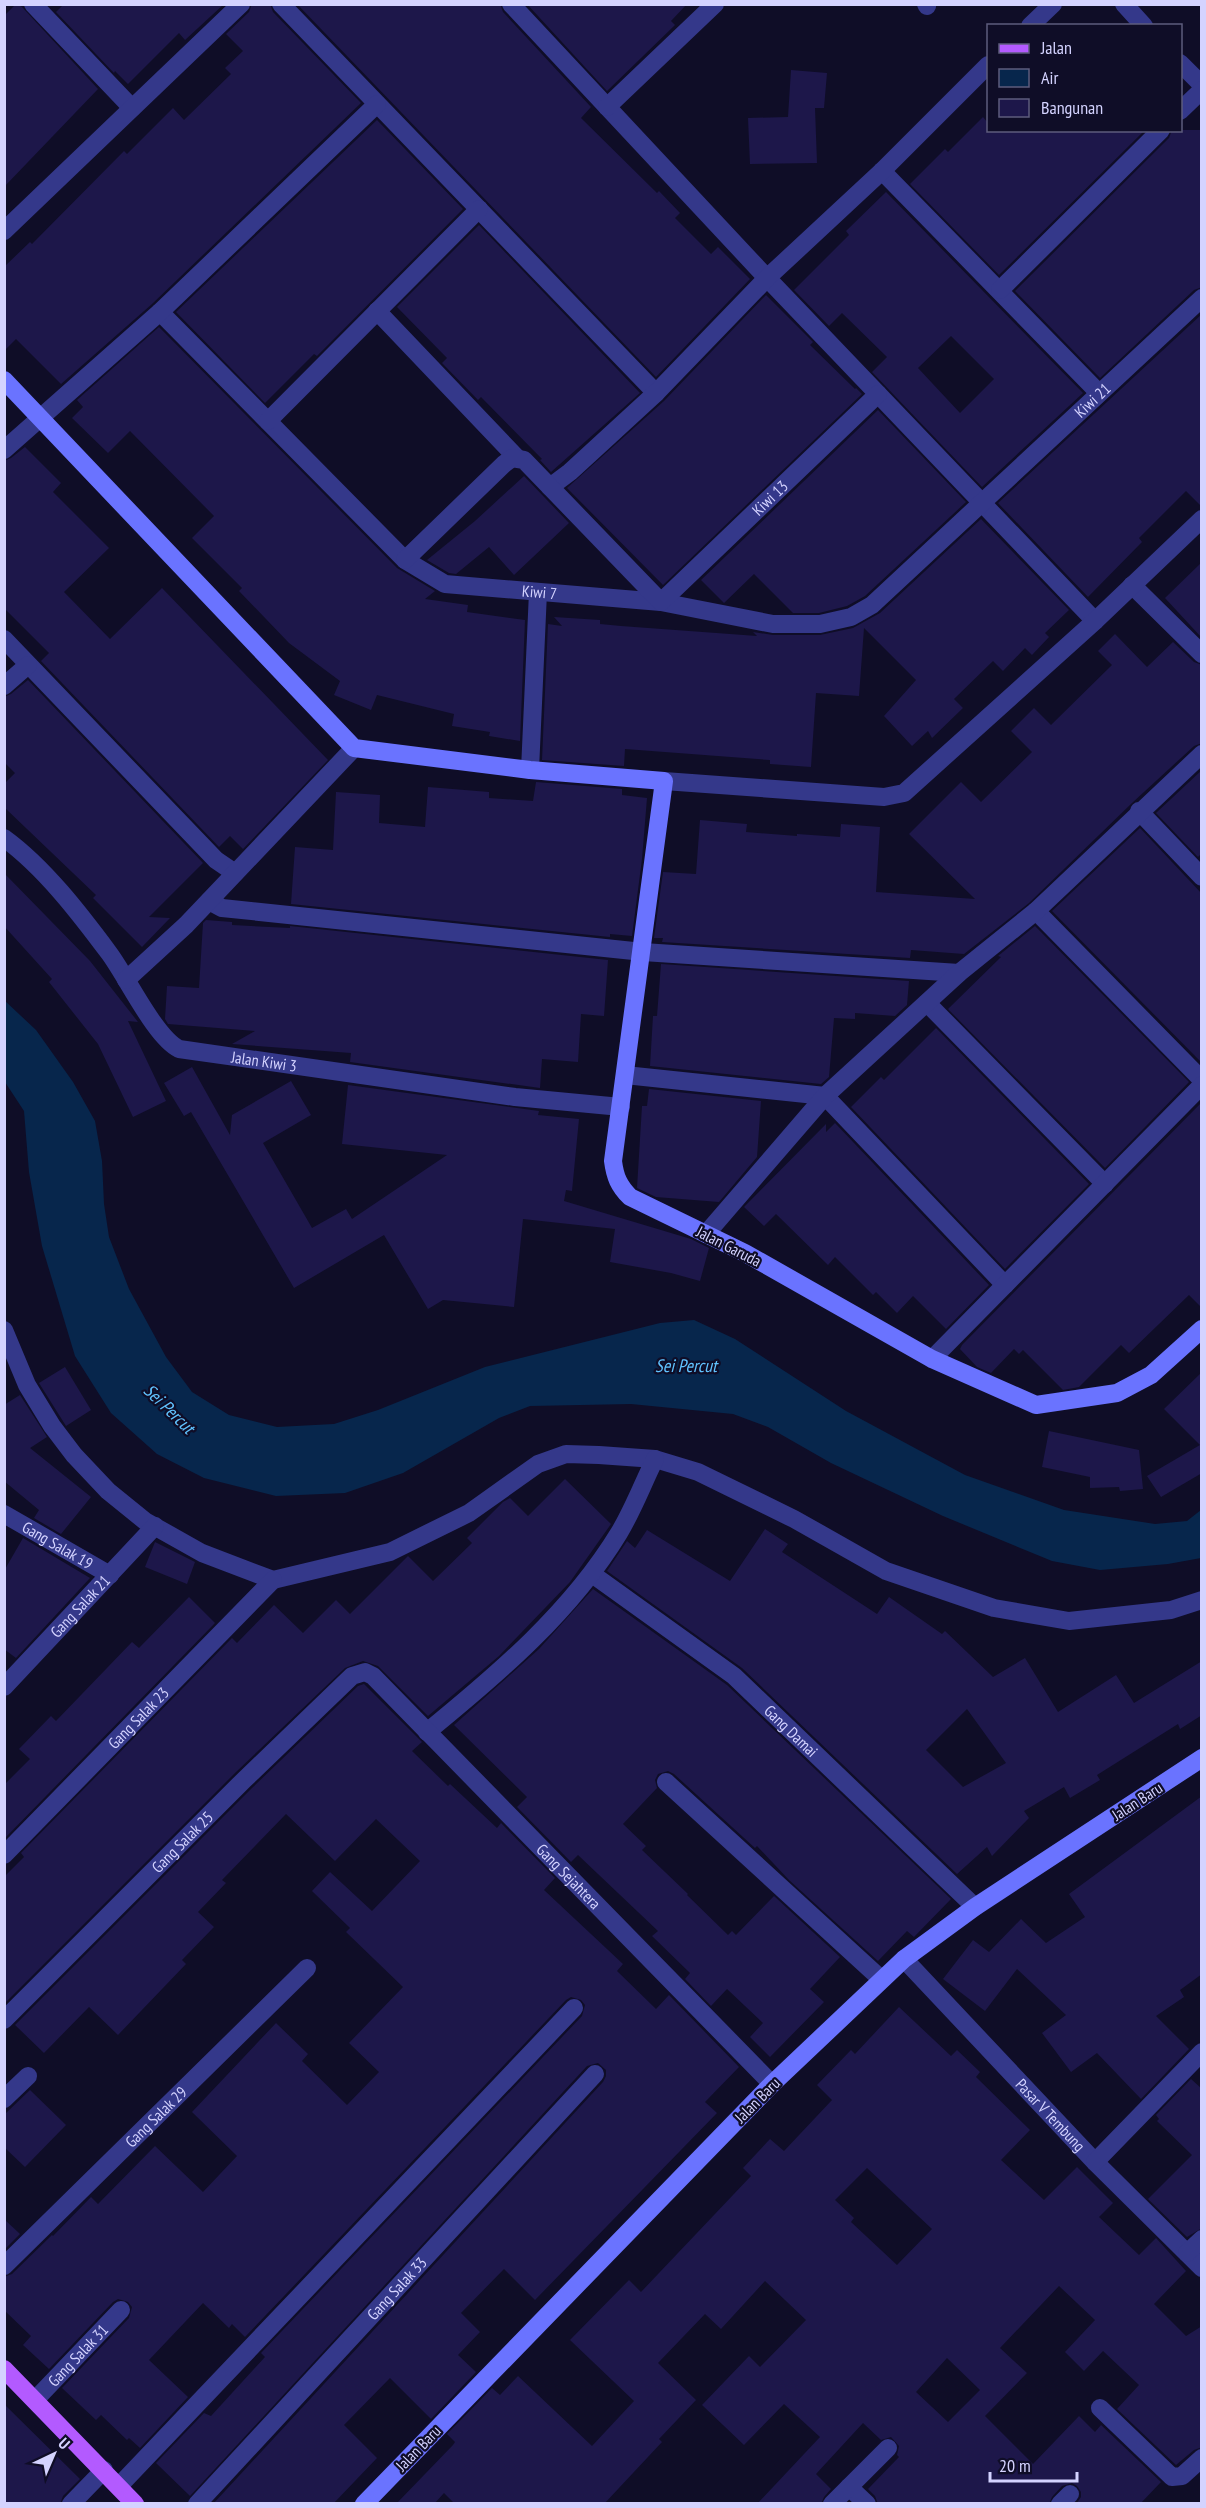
<svg xmlns="http://www.w3.org/2000/svg" width="1206" height="2508" font-family="'PT Sans Narrow',sans-serif">
  <style>
    .water { fill: #07264c }
    .building { fill: #1d174a; fill-rule: evenodd }
    .lines { fill: none; stroke-linecap: round; stroke-linejoin: round }
    .street { stroke: #34388a; stroke-width: 18 }
    .secondary { stroke: #6a73ff; stroke-width: 18 }
    .primary { stroke: #b35aff; stroke-width: 18 }
    .labels { text-anchor: middle; stroke-width: 4.5; stroke-linejoin: round; paint-order: stroke }
    .street-label { font-size: 16px; fill: #d4d3ff; stroke: #0f0d27 }
    .water-label { font-size: 18px; font-style: italic; fill: #61c3ff; stroke: #0f0d27 }
  </style>
  <rect width="100%" height="100%" fill="#0f0d27"/>
  <path class="water" d="M 4,1000 L 36,1030 L 73,1082 L 95,1121 L 102,1161 L 104,1204 L 109,1237 L 129,1289 L 166,1357 L 192,1392 L 229,1415 L 277,1427 L 334,1424 L 378,1410 L 485,1367 L 660,1323 L 694,1320 L 735,1339 L 846,1411 L 965,1475 L 1064,1510 L 1155,1524 L 1187,1521 L 1201,1510 L 1201,1558 L 1168,1564 L 1100,1570 L 1052,1561 L 943,1516 L 831,1463 L 768,1427 L 733,1414 L 631,1404 L 530,1406 L 499,1418 L 403,1473 L 345,1493 L 276,1496 L 204,1478 L 157,1454 L 111,1413 L 75,1356 L 42,1246 L 29,1172 L 24,1111 L 5,1082 Z"/>
  <g class="building">
    <path d="M 16,4 L 22,7 L 98,89 L 4,187 L 4,16 Z"/>
    <path d="M 64,4 L 224,4 L 185,40 L 179,33 L 128,84 L 115,71 L 114,73 L 56,12 Z"/>
    <path d="M 252,4 L 270,4 L 273,12 L 361,103 L 152,304 L 61,384 L 16,339 L 4,351 L 4,267 L 30,242 L 32,244 L 124,151 L 127,154 L 173,108 L 184,120 L 231,74 L 225,68 L 243,51 L 226,34 L 249,12 Z"/>
    <path d="M 297,4 L 500,4 L 503,12 L 591,107 L 581,118 L 657,193 L 659,191 L 680,213 L 675,218 L 711,254 L 718,247 L 750,279 L 656,377 Z"/>
    <path d="M 527,4 L 687,4 L 671,21 L 675,25 L 607,91 Z"/>
    <path d="M 791,70 L 827,73 L 824,108 L 815,108 L 817,163 L 750,164 L 748,118 L 788,117 Z"/>
    <path d="M 983,117 L 988,123 L 988,130 L 1145,130 L 999,275 L 910,184 L 945,149 L 948,152 Z"/>
    <path d="M 377,120 L 463,209 L 317,356 L 314,354 L 265,403 L 176,312 Z"/>
    <path d="M 1172,130 L 1202,130 L 1202,287 L 1194,290 L 1100,378 L 1015,291 L 1169,138 Z"/>
    <path d="M 886,192 L 1083,393 L 982,487 L 872,372 L 887,357 L 842,313 L 829,326 L 794,290 L 849,235 L 846,231 ZM 951,336 L 994,379 L 960,413 L 918,368 Z"/>
    <path d="M 479,225 L 640,393 L 551,472 L 540,460 L 542,459 L 481,397 L 478,400 L 442,363 L 447,358 L 397,307 Z"/>
    <path d="M 766,295 L 813,342 L 810,345 L 855,389 L 856,388 L 862,394 L 663,585 L 567,488 L 664,401 Z"/>
    <path d="M 1202,314 L 1202,507 L 1186,491 L 1139,538 L 1142,542 L 1088,597 L 998,503 Z"/>
    <path d="M 159,327 L 397,568 L 435,591 L 425,599 L 468,605 L 467,612 L 525,620 L 520,741 L 489,736 L 490,732 L 452,726 L 454,714 L 377,695 L 371,710 L 334,695 L 340,681 L 289,643 L 239,591 L 242,588 L 192,538 L 214,516 L 130,431 L 108,453 L 72,418 L 83,407 L 77,400 Z"/>
    <path d="M 878,410 L 966,502 L 865,596 L 847,606 L 819,613 L 793,613 L 754,574 L 724,603 L 701,580 Z"/>
    <path d="M 25,447 L 61,483 L 53,492 L 109,548 L 64,592 L 110,639 L 162,588 L 328,760 L 243,849 L 230,836 L 219,847 L 41,661 L 49,653 L 4,608 L 4,461 L 11,458 Z"/>
    <path d="M 524,476 L 569,523 L 514,575 L 489,547 L 456,574 L 449,573 L 427,560 L 475,521 Z"/>
    <path d="M 981,519 L 1069,610 L 1045,633 L 1049,637 L 1032,655 L 1025,648 L 1003,671 L 993,661 L 954,699 L 963,708 L 932,738 L 928,731 L 912,746 L 884,716 L 916,680 L 864,628 L 859,696 L 816,693 L 811,767 L 770,764 L 770,760 L 625,749 L 624,766 L 542,760 L 548,624 L 562,626 L 554,617 L 600,620 L 600,624 L 621,626 L 757,636 L 753,632 L 773,635 L 820,635 L 853,628 L 880,613 Z"/>
    <path d="M 1202,562 L 1202,638 L 1165,598 Z"/>
    <path d="M 1115,634 L 1147,667 L 1173,642 L 1194,662 L 1202,665 L 1202,743 L 1194,746 L 1132,803 L 1029,903 L 964,954 L 911,950 L 910,958 L 662,942 L 663,938 L 654,938 L 663,872 L 696,874 L 700,820 L 747,824 L 746,832 L 797,836 L 797,834 L 840,837 L 841,824 L 880,827 L 876,892 L 975,899 L 909,834 L 961,782 L 981,802 L 1032,752 L 1011,731 L 1034,708 L 1051,725 L 1112,665 L 1098,651 Z"/>
    <path d="M 28,680 L 203,863 L 149,917 L 170,918 L 142,947 L 93,898 L 96,895 L 4,807 L 4,784 L 15,773 L 4,762 L 4,697 L 11,694 Z"/>
    <path d="M 1202,770 L 1202,853 L 1198,857 L 1156,813 Z"/>
    <path d="M 536,782 L 622,789 L 622,795 L 647,798 L 642,859 L 632,936 L 610,934 L 610,937 L 291,904 L 295,847 L 333,850 L 336,792 L 380,795 L 379,823 L 425,827 L 428,787 L 489,792 L 489,798 L 533,801 Z"/>
    <path d="M 1140,828 L 1202,894 L 1202,1063 L 1052,911 Z"/>
    <path d="M 4,873 L 90,961 L 138,1022 L 128,1021 L 166,1101 L 133,1117 L 98,1044 L 49,982 L 52,979 L 4,926 Z"/>
    <path d="M 206,920 L 232,922 L 232,925 L 290,928 L 290,926 L 608,960 L 604,1016 L 581,1014 L 578,1062 L 542,1059 L 540,1088 L 350,1062 L 351,1053 L 232,1044 L 255,1031 L 168,1024 L 165,1019 L 167,986 L 199,988 L 203,923 Z"/>
    <path d="M 1035,926 L 1189,1082 L 1105,1168 L 948,1009 L 1001,957 L 998,956 Z"/>
    <path d="M 661,964 L 909,981 L 907,1005 L 895,1016 L 855,1013 L 855,1019 L 834,1018 L 829,1077 L 821,1084 L 650,1066 L 653,1016 L 657,1016 Z"/>
    <path d="M 936,1028 L 1089,1184 L 1005,1269 L 851,1107 L 881,1077 L 884,1080 Z"/>
    <path d="M 192,1067 L 230,1135 L 232,1115 L 291,1081 L 311,1115 L 263,1143 L 312,1228 L 346,1209 L 352,1219 L 447,1155 L 342,1144 L 348,1085 L 539,1111 L 538,1115 L 579,1119 L 572,1191 L 566,1190 L 564,1201 L 691,1239 L 709,1248 L 700,1281 L 671,1273 L 610,1262 L 615,1229 L 523,1219 L 514,1307 L 443,1300 L 428,1309 L 384,1235 L 294,1288 L 191,1112 L 184,1116 L 164,1083 Z"/>
    <path d="M 649,1089 L 761,1101 L 757,1157 L 719,1202 L 656,1197 L 637,1188 L 642,1106 L 647,1106 Z"/>
    <path d="M 1202,1102 L 1202,1308 L 1189,1295 L 1129,1353 L 1121,1345 L 1079,1387 L 1063,1390 L 1023,1350 L 1019,1354 L 1014,1349 L 991,1373 L 977,1367 L 960,1349 L 962,1345 Z"/>
    <path d="M 835,1123 L 989,1285 L 946,1329 L 913,1296 L 897,1313 L 876,1292 L 873,1295 L 835,1257 L 828,1265 L 776,1214 L 764,1226 L 744,1207 L 826,1124 L 826,1132 Z"/>
    <path d="M 65,1367 L 91,1410 L 66,1426 L 39,1383 Z"/>
    <path d="M 1202,1372 L 1202,1473 L 1161,1497 L 1147,1476 L 1200,1445 L 1164,1409 Z"/>
    <path d="M 20,1395 L 47,1437 L 30,1448 L 91,1497 L 61,1534 L 34,1518 L 39,1510 L 4,1481 L 4,1405 Z"/>
    <path d="M 1049,1431 L 1139,1450 L 1143,1489 L 1120,1491 L 1119,1487 L 1090,1488 L 1090,1477 L 1042,1467 Z"/>
    <path d="M 565,1479 L 611,1524 L 570,1582 L 499,1656 L 428,1716 L 378,1666 L 363,1661 L 345,1668 L 236,1772 L 4,2004 L 4,1877 L 24,1857 L 21,1853 L 232,1638 L 237,1643 L 274,1605 L 303,1633 L 336,1600 L 350,1614 L 408,1556 L 433,1581 L 472,1543 L 467,1538 L 503,1502 L 510,1498 L 528,1516 Z"/>
    <path d="M 765,1529 L 788,1544 L 782,1552 L 877,1614 L 889,1597 L 942,1634 L 945,1631 L 993,1677 L 1025,1658 L 1058,1712 L 1116,1675 L 1134,1703 L 1202,1661 L 1202,1715 L 1180,1729 L 1178,1724 L 1097,1775 L 1100,1780 L 1070,1798 L 1064,1787 L 1024,1811 L 1029,1818 L 992,1856 L 987,1847 L 957,1874 L 742,1668 L 607,1571 L 627,1541 L 635,1548 L 647,1530 L 730,1581 ZM 967,1709 L 1006,1763 L 963,1787 L 926,1750 Z"/>
    <path d="M 23,1538 L 90,1578 L 16,1658 L 4,1649 L 4,1571 Z"/>
    <path d="M 155,1542 L 195,1562 L 187,1584 L 145,1567 Z"/>
    <path d="M 593,1589 L 727,1685 L 951,1899 L 914,1937 L 907,1931 L 878,1961 L 789,1880 L 757,1846 L 755,1848 L 674,1774 L 668,1771 L 658,1774 L 655,1780 L 657,1788 L 623,1824 L 646,1846 L 642,1850 L 688,1894 L 687,1895 L 728,1935 L 732,1931 L 736,1935 L 774,1896 L 840,1957 L 810,1989 L 824,2002 L 770,2057 L 750,2037 L 763,2023 L 727,1989 L 711,2006 L 685,1979 L 690,1973 L 652,1936 L 658,1931 L 578,1855 L 571,1862 L 517,1807 L 527,1797 L 454,1725 L 539,1649 Z"/>
    <path d="M 189,1597 L 215,1623 L 5,1838 L 4,1785 L 30,1759 L 19,1749 L 51,1716 L 56,1721 L 132,1642 L 139,1648 Z"/>
    <path d="M 364,1684 L 422,1742 L 412,1751 L 448,1786 L 450,1784 L 497,1828 L 501,1823 L 555,1878 L 544,1890 L 623,1964 L 617,1971 L 656,2009 L 669,1995 L 739,2067 L 705,2102 L 717,2113 L 535,2300 L 504,2269 L 461,2313 L 480,2332 L 458,2355 L 476,2372 L 431,2419 L 390,2378 L 344,2425 L 377,2458 L 333,2504 L 213,2504 L 603,2082 L 606,2076 L 606,2070 L 598,2063 L 587,2066 L 190,2496 L 156,2463 L 204,2413 L 211,2416 L 265,2357 L 261,2353 L 582,2016 L 585,2005 L 581,2000 L 571,1997 L 566,2000 L 245,2337 L 232,2324 L 229,2328 L 203,2303 L 149,2360 L 188,2397 L 140,2448 L 129,2438 L 127,2440 L 101,2415 L 96,2420 L 62,2388 L 129,2318 L 132,2307 L 128,2302 L 118,2299 L 113,2302 L 49,2369 L 23,2345 L 31,2336 L 4,2310 L 4,2277 L 12,2274 L 52,2235 L 53,2236 L 91,2197 L 98,2204 L 155,2146 L 203,2192 L 237,2156 L 192,2112 L 276,2023 L 308,2054 L 302,2061 L 347,2105 L 379,2072 L 349,2043 L 403,1987 L 346,1932 L 350,1928 L 312,1891 L 330,1872 L 372,1911 L 420,1861 L 376,1819 L 335,1861 L 286,1814 L 222,1880 L 226,1883 L 198,1912 L 214,1927 L 182,1960 L 186,1964 L 118,2035 L 89,2007 L 44,2053 L 15,2025 L 252,1788 L 358,1686 Z"/>
    <path d="M 1202,1796 L 1202,1974 L 1180,1990 L 1184,1997 L 1156,2016 L 1189,2049 L 1141,2099 L 1097,2053 L 1071,2072 L 1042,2033 L 1066,2015 L 1017,1969 L 985,2011 L 943,1979 L 973,1940 L 989,1952 L 1021,1919 L 1046,1943 L 1085,1917 L 1069,1894 Z"/>
    <path d="M 899,2007 L 951,2056 L 957,2050 L 980,2072 L 976,2077 L 1030,2130 L 1001,2160 L 1044,2200 L 1077,2167 L 1113,2203 L 1099,2217 L 1139,2255 L 1156,2238 L 1186,2271 L 1154,2304 L 1186,2336 L 1202,2326 L 1202,2447 L 1194,2450 L 1176,2465 L 1117,2409 L 1139,2385 L 1103,2351 L 1084,2371 L 1065,2352 L 1095,2320 L 1059,2286 L 1000,2348 L 1027,2373 L 985,2416 L 1033,2464 L 1079,2416 L 1095,2432 L 1101,2425 L 1161,2482 L 1140,2504 L 1076,2504 L 1081,2497 L 1081,2492 L 1077,2486 L 1072,2483 L 1062,2486 L 1052,2497 L 1049,2504 L 878,2504 L 875,2496 L 868,2489 L 899,2457 L 897,2455 L 899,2446 L 891,2437 L 881,2440 L 863,2423 L 816,2474 L 831,2489 L 824,2497 L 821,2504 L 757,2504 L 820,2437 L 784,2404 L 744,2445 L 702,2405 L 749,2356 L 760,2367 L 806,2320 L 765,2281 L 721,2329 L 705,2314 L 658,2363 L 696,2400 L 659,2439 L 662,2442 L 604,2504 L 455,2504 L 444,2493 L 434,2504 L 396,2504 L 453,2445 L 455,2442 L 447,2434 L 492,2388 L 500,2395 L 518,2376 L 592,2446 L 634,2401 L 570,2340 L 629,2280 L 641,2292 L 751,2176 L 743,2168 L 770,2139 L 784,2151 L 832,2100 L 817,2085 L 851,2050 L 855,2054 ZM 867,2168 L 932,2229 L 897,2265 L 851,2222 L 854,2218 L 835,2200 ZM 947,2358 L 980,2390 L 948,2422 L 916,2392 Z"/>
    <path d="M 1191,2079 L 1202,2089 L 1202,2228 L 1187,2237 L 1148,2199 L 1192,2155 L 1157,2121 L 1159,2119 L 1156,2115 Z"/>
    <path d="M 30,2090 L 66,2125 L 25,2167 L 4,2147 L 4,2115 Z"/>
    <path d="M 4,2219 L 20,2234 L 4,2250 Z"/>
    <path d="M 4,2404 L 80,2479 L 63,2496 L 60,2504 L 4,2504 Z"/>
  </g>
  <g class="lines">
    <g class="street">
      <path d="M 33,4 L 132,108"/>
      <path d="M 281,4 L 656,393"/>
      <path d="M 511,4 L 767,278 L 1095,621"/>
      <path d="M 926,4 L 927,6"/>
      <path d="M 1124,4 L 1144,26"/>
      <path d="M 1030,26 L 1053,4"/>
      <path d="M 1180,63 L 1202,85"/>
      <path d="M 607,107 L 715,4"/>
      <path d="M 1180,111 L 1202,90"/>
      <path d="M 882,171 L 1099,393"/>
      <path d="M 4,231 L 241,4"/>
      <path d="M 1000,290 L 1161,130"/>
      <path d="M 377,311 L 517,458"/>
      <path id="s1" d="M 160,312 L 405,560 L 445,584 L 661,602 L 773,624 L 820,624 L 851,617 L 872,605 L 1202,298"/>
      <path d="M 268,421 L 479,209"/>
      <path d="M 4,450 L 160,312 L 377,104"/>
      <path d="M 550,487 L 570,472 L 656,393 L 767,278 L 882,171 L 988,65"/>
      <path id="s2" d="M 405,560 L 504,464 L 512,458 L 524,460 L 661,602 L 878,394"/>
      <path d="M 1132,585 L 1202,654"/>
      <path d="M 4,639 L 216,860 L 235,873"/>
      <path d="M 4,686 L 28,665"/>
      <path d="M 530,770 L 538,592"/>
      <path d="M 664,781 L 884,797 L 904,793 L 1095,621 L 1202,519"/>
      <path d="M 1139,811 L 1202,877"/>
      <path id="s3" d="M 4,838 C 44,867 80,914 109,953 C 127,977 155,1037 179,1049 L 515,1097 L 621,1107"/>
      <path d="M 209,901 L 222,908 L 643,952 L 959,973"/>
      <path d="M 1036,911 L 1202,1080"/>
      <path d="M 126,980 L 186,925 L 354,748"/>
      <path d="M 927,1003 L 1105,1184"/>
      <path d="M 625,1075 L 825,1096 L 1005,1285"/>
      <path d="M 706,1234 L 825,1096 L 959,973 L 1036,911 L 1202,754"/>
      <path d="M 4,1330 L 27,1385 L 52,1426 L 74,1455 L 108,1491 L 145,1521 L 202,1553 L 273,1580 L 390,1552 L 469,1513 L 538,1464 L 566,1454 L 599,1455 L 655,1459 L 698,1472 L 794,1519 L 886,1571 L 994,1608 L 1069,1621 L 1171,1610 L 1202,1600"/>
      <path d="M 932,1359 L 1202,1085"/>
      <path id="s4" d="M 4,1514 L 110,1575"/>
      <path id="s5" d="M 592,1574 L 734,1676 L 975,1907"/>
      <path id="s6" d="M 4,1687 L 155,1526"/>
      <path d="M 427,1732 C 498,1674 571,1612 619,1533 C 633,1510 643,1483 655,1459"/>
      <path d="M 666,1782 L 881,1979"/>
      <path id="s7" d="M 4,1855 L 273,1580"/>
      <path id="s8" d="M 904,1959 L 1095,2162 L 1202,2268"/>
      <path id="s9" d="M 4,2020 L 244,1780 L 352,1676 L 365,1672 L 373,1676 L 772,2084"/>
      <path d="M 4,2099 L 28,2076"/>
      <path d="M 1095,2162 L 1202,2052"/>
      <path d="M 1187,2253 L 1202,2239"/>
      <path id="s10" d="M 4,2266 L 307,1968"/>
      <path id="s11" d="M 35,2400 L 121,2310"/>
      <path d="M 1100,2408 L 1172,2477 L 1182,2476 L 1202,2458"/>
      <path d="M 119,2486 L 574,2008"/>
      <path d="M 849,2487 L 867,2504"/>
      <path d="M 71,2504 L 104,2470"/>
      <path id="s12" d="M 197,2504 L 595,2074"/>
      <path d="M 832,2504 L 888,2448"/>
      <path d="M 1060,2504 L 1070,2494"/>
    </g>
    <g class="secondary">
      <path d="M 4,380 L 354,748 L 530,770 L 664,781 L 613,1161 C 615,1177 619,1186 630,1197 L 745,1253 L 932,1359 L 1036,1405 L 1117,1393 L 1151,1375 L 1202,1329"/>
      <path d="M 364,2504 L 772,2084 L 904,1959 L 975,1907 L 1202,1758"/>
    </g>
    <path class="primary" d="M 4,2369 L 135,2504"/>
  </g>
  <g class="labels">
    <g class="street-label">
      <text dy="6" stroke="none"><textPath href="#s1" startOffset="1130">Kiwi 21</textPath></text>
      <text dy="6" stroke="none"><textPath href="#s2" startOffset="508">Kiwi 13</textPath></text>
      <text dy="6" stroke="none"><textPath href="#s1" startOffset="490">Kiwi 7</textPath></text>
      <text dy="6" stroke="none"><textPath href="#s3" startOffset="362">Jalan Kiwi 3</textPath></text>
      <text transform="translate(729 1246) rotate(27)" y="6">Jalan Garuda</text>
      <text dy="6" stroke="none"><textPath href="#s4" startOffset="62">Gang Salak 19</textPath></text>
      <text dy="6" stroke="none"><textPath href="#s6" startOffset="111">Gang Salak 21</textPath></text>
      <text dy="6" stroke="none"><textPath href="#s7" startOffset="192">Gang Salak 23</textPath></text>
      <text dy="6" stroke="none"><textPath href="#s5" startOffset="254">Gang Damai</textPath></text>
      <text transform="translate(1137 1801) rotate(-33)" y="6">Jalan Baru</text>
      <text dy="6" stroke="none"><textPath href="#s9" startOffset="252">Gang Salak 25</textPath></text>
      <text dy="6" stroke="none"><textPath href="#s9" startOffset="792">Gang Sejahtera</textPath></text>
      <text transform="translate(757 2100) rotate(-45)" y="6">Jalan Baru</text>
      <text dy="6" stroke="none"><textPath href="#s8" startOffset="214">Pasar V Tembung</textPath></text>
      <text dy="6" stroke="none"><textPath href="#s10" startOffset="213">Gang Salak 29</textPath></text>
      <text dy="6" stroke="none"><textPath href="#s12" startOffset="294">Gang Salak 33</textPath></text>
      <text dy="6" stroke="none"><textPath href="#s11" startOffset="62">Gang Salak 31</textPath></text>
      <text transform="translate(418 2448) rotate(-46)" y="6">Jalan Baru</text>
    </g>
    <g class="water-label">
      <text x="686" y="1372">Sei Percut</text>
      <text transform="translate(169 1409) rotate(44)" y="6">Sei Percut</text>
    </g>
  </g>
  <rect width="1206" height="2508" fill="none" stroke="#d4d3ff" stroke-width="12"/>
  <rect x="987" y="24" width="195" height="108" fill="#0f0d27" stroke="#5e5c7d" stroke-width="1.5"/>
  <rect x="999" y="44" width="30" height="9" fill="#b35aff" stroke="#5e5c7d" stroke-width="1.5"/>
  <text x="1041" y="54" font-size="18" fill="#d4d3ff">Jalan</text>
  <rect x="999" y="69" width="30" height="18" fill="#07264c" stroke="#5e5c7d" stroke-width="1.5"/>
  <text x="1041" y="84" font-size="18" fill="#d4d3ff">Air</text>
  <rect x="999" y="99" width="30" height="18" fill="#1d174a" stroke="#5e5c7d" stroke-width="1.5"/>
  <text x="1041" y="114" font-size="18" fill="#d4d3ff">Bangunan</text>
  <g transform="translate(54 2454) rotate(44)" stroke="#0f0d27" stroke-width="4.5" paint-order="stroke">
  <path d="M0-4.5L10 22L0 15L-10 22Z" fill="#d4d3ff"/>
  <text y="-9" font-size="16" font-weight="bold" text-anchor="middle" fill="#d4d3ff">U</text>
  </g>
  <path d="M990 2472v9h87v-9" fill="none" stroke="#d4d3ff" stroke-width="3"/>
  <text x="999" y="2472" font-size="18" fill="#d4d3ff" stroke="#0f0d27" stroke-width="4.5" paint-order="stroke">20 m</text>
</svg>
